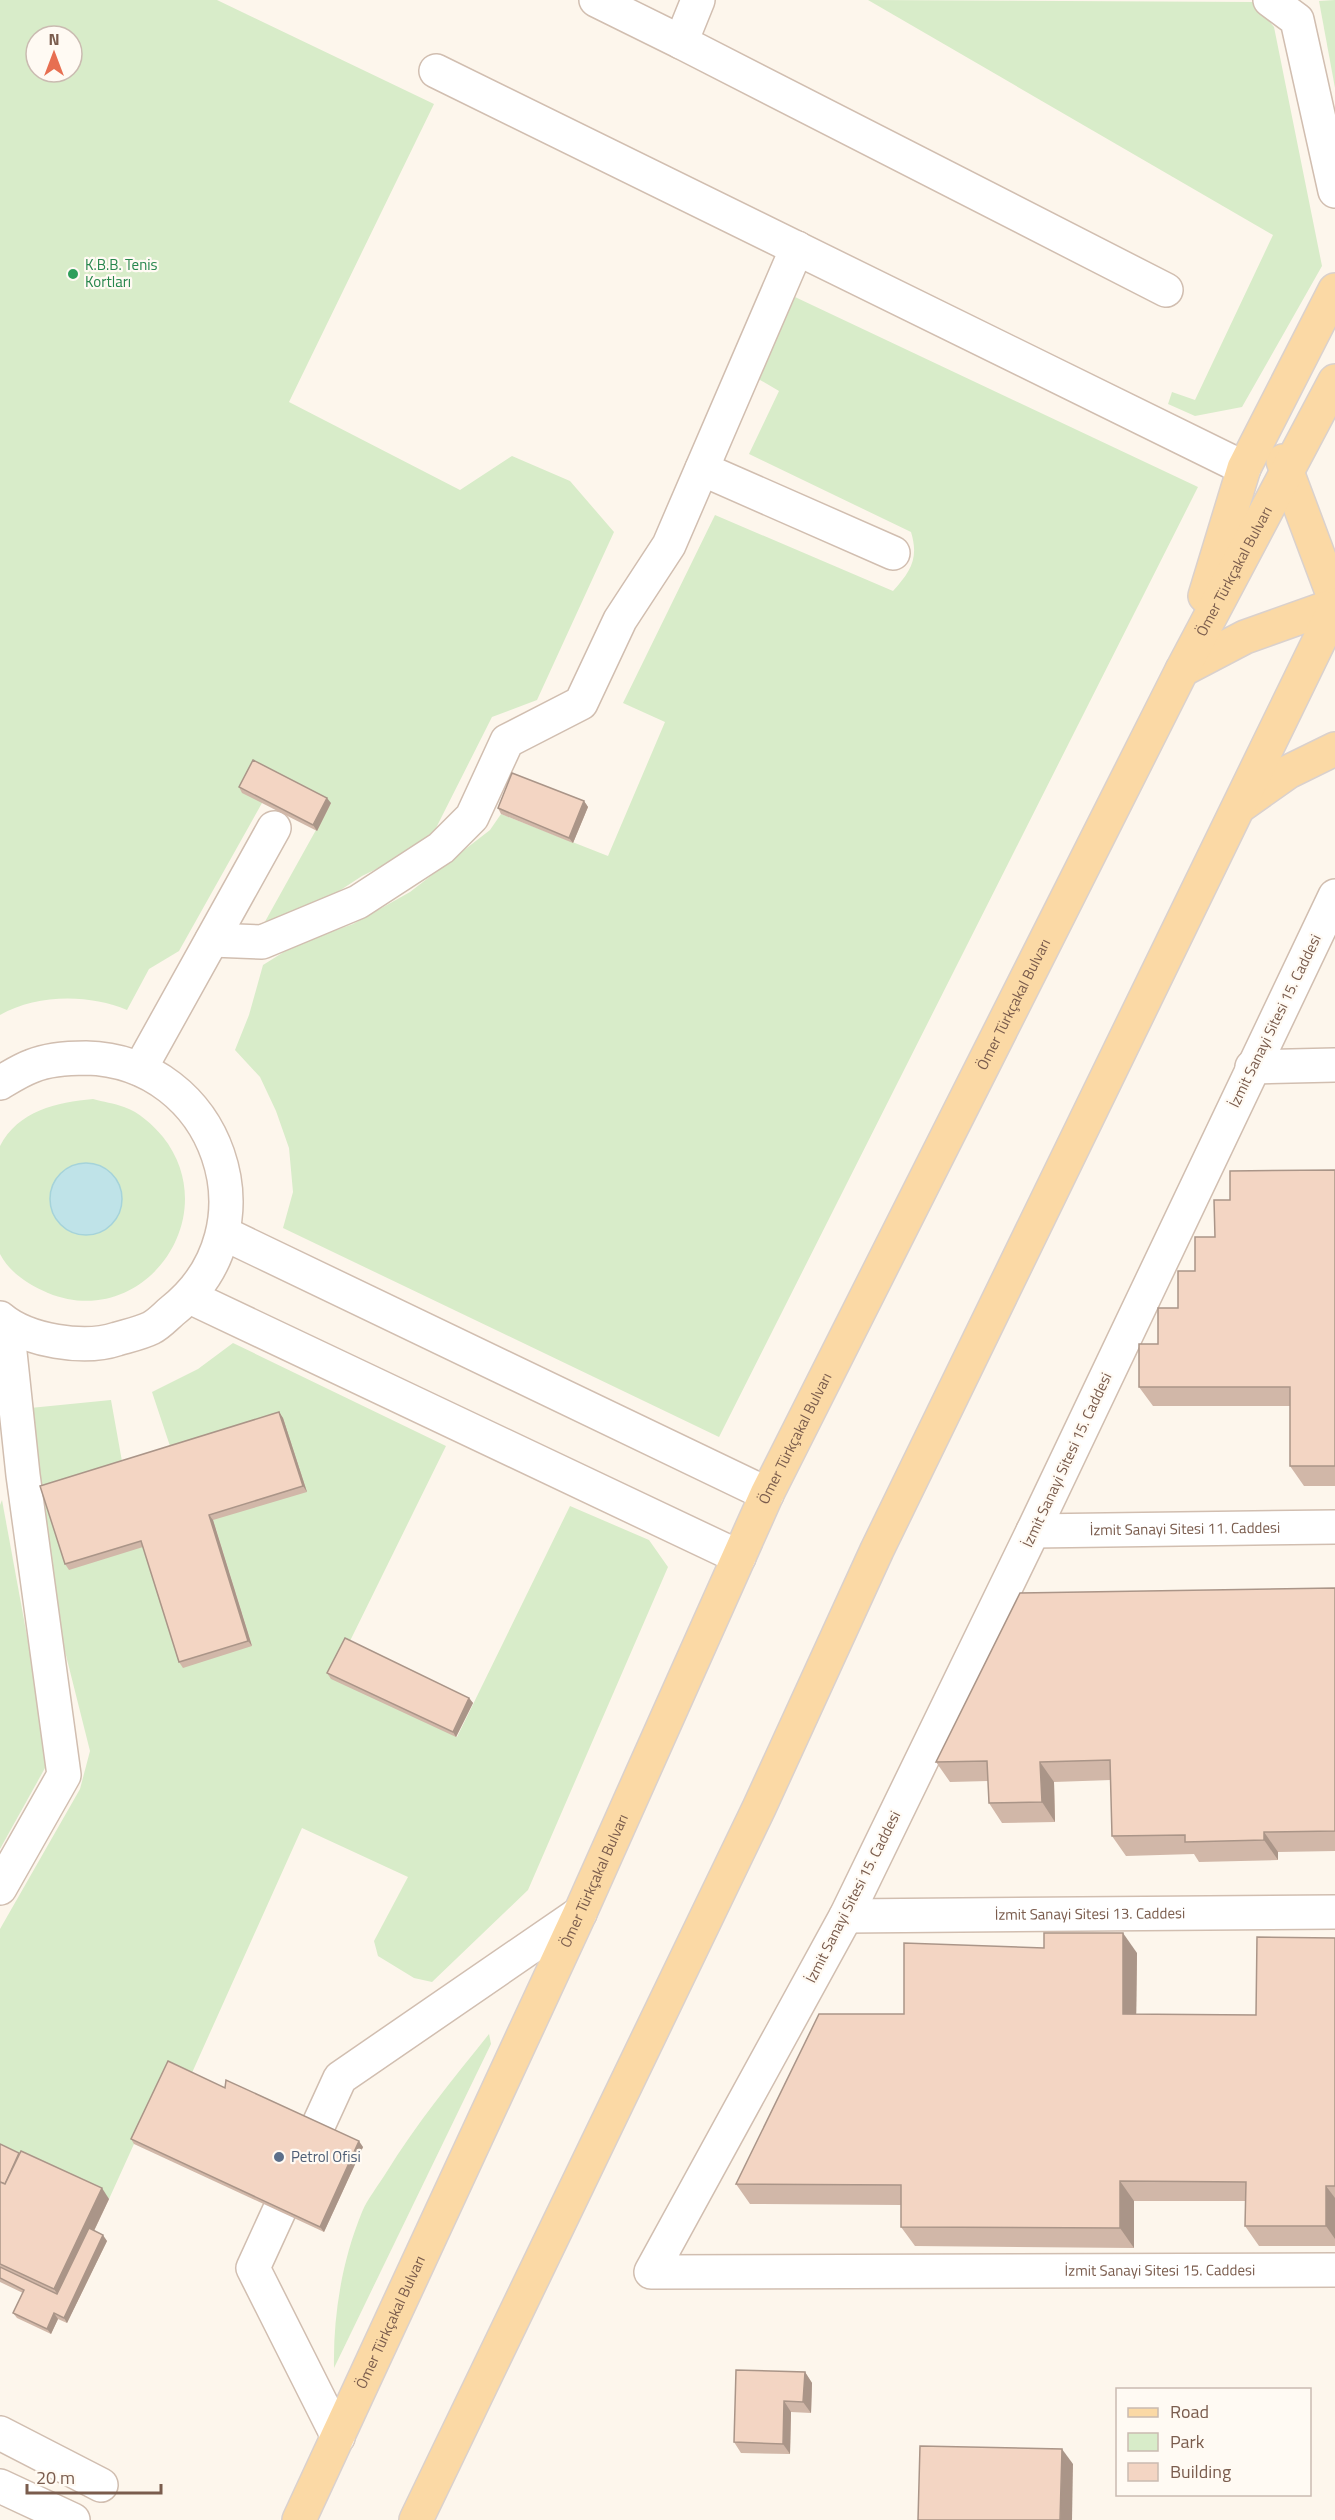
<svg xmlns="http://www.w3.org/2000/svg" width="1335" height="2520" font-family="'Titillium Web',sans-serif">
  <style>
    .green { fill: #d8ecc9; fill-rule: evenodd }
    .water { fill: #bfe3e8; stroke: #a5d3da; stroke-width: 1.5 }
    .lines { fill: none; stroke-linecap: round; stroke-linejoin: round }
    .minor-casing { stroke: #d1beb0; stroke-width: 36 }
    .major-casing { stroke: #dad1cd; stroke-width: 36 }
    .minor { stroke: #fff; stroke-width: 33 }
    .major { stroke: #fbd9a5; stroke-width: 33 }
    .wall { fill: #d1b7a8 }
    .shaded-wall { fill: #aa9588 }
    .building { fill: #f3d5c3; stroke: #aa9588; stroke-width: 1.5 }
    .leisure-dot { fill: #2e9e5b; stroke: #fffaf3; stroke-width: 2 }
    .service-dot { fill: #5c6f8a; stroke: #fffaf3; stroke-width: 2 }
    .labels { text-anchor: middle; stroke-width: 4.5; stroke-linejoin: round; paint-order: stroke }
    .leisure-label { font-size: 15px; fill: #27864d; stroke: #fffaf3; text-anchor: start }
    .street-label { font-size: 15px; fill: #7a5c4d; stroke: #fffaf3 }
    .service-label { font-size: 15px; fill: #4e5e75; stroke: #fffaf3; text-anchor: start }
  </style>
  <rect width="100%" height="100%" fill="#fdf6ec"/>
  <g class="green">
    <path d="M 0,0 L 217,0 L 434,104 L 289,402 L 460,490 L 512,456 L 570,481 L 614,532 L 537,700 L 492,717 L 435,830 L 407,854 L 362,876 L 310,910 L 262,927 L 331,803 L 262,803 L 179,951 L 149,969 L 127,1010 C 89,994 37,994 0,1015 ZM 36,36 L 72,36 L 72,72 L 36,72 Z"/>
    <path d="M 868,0 L 1253,2 L 1274,27 L 1322,266 L 1242,407 L 1195,416 L 1168,404 L 1172,392 L 1195,400 L 1273,235 Z"/>
    <path d="M 1335,0 L 1335,88 L 1319,1 Z"/>
    <path d="M 795,297 L 1198,487 L 719,1437 L 283,1228 L 293,1192 L 289,1148 L 276,1111 L 260,1077 L 235,1050 L 249,1015 L 263,965 L 295,945 L 353,924 L 410,892 L 490,830 L 501,814 L 608,856 L 665,722 L 623,703 L 715,515 L 893,591 C 911,571 919,558 911,532 L 749,454 L 779,391 L 755,377 Z"/>
    <path d="M 93,1099 C 103,1102 114,1103 124,1107 C 139,1112 153,1125 163,1137 C 226,1217 143,1332 48,1293 C 29,1285 10,1273 0,1254 L 0,1146 C 18,1111 57,1102 93,1099 Z"/>
    <path d="M 233,1343 L 446,1446 L 349,1643 L 457,1737 L 570,1506 L 649,1540 L 668,1567 L 528,1890 L 432,1982 L 414,1978 L 378,1956 L 374,1941 L 408,1877 L 302,1828 L 191,2075 L 134,2144 L 109,2199 L 0,2148 L 0,1929 L 80,1789 L 90,1751 L 26,1496 L 30,1408 L 111,1400 L 123,1467 L 145,1546 L 252,1646 L 213,1520 L 172,1452 L 152,1392 L 198,1369 Z"/>
    <path d="M 2,1500 L 45,1734 L 45,1768 L 0,1849 L 0,1505 Z"/>
    <path d="M 489,2034 L 491,2044 L 334,2368 C 333,2315 342,2261 362,2212 C 368,2198 378,2186 386,2173 C 416,2124 453,2079 489,2034 Z"/>
  </g>
  <circle class="water" cx="86" cy="1199" r="36"/>
  <g class="lines">
    <g class="minor-casing">
      <g id="minor">
        <path d="M 596,0 L 681,42"/>
        <path d="M 698,0 L 681,42 L 1166,290"/>
        <path d="M 1270,0 L 1297,20 L 1335,191"/>
        <path d="M 436,71 L 1244,468"/>
        <path d="M 702,469 L 893,553"/>
        <path id="s1" d="M 1335,896 L 1033,1531 L 846,1916 L 651,2272 L 1335,2270"/>
        <path d="M 212,940 L 262,942 L 358,902 L 441,848 L 472,817 L 507,741 L 581,703 L 620,620 L 669,545 L 797,248"/>
        <path d="M 1252,1067 L 1335,1065"/>
        <path d="M 140,1069 L 274,828"/>
        <path d="M 0,1083 C 10,1077 21,1070 32,1066 C 49,1059 68,1058 86,1058 C 218,1061 277,1228 172,1311 C 166,1316 159,1324 151,1328 C 141,1333 127,1336 117,1339 C 84,1350 27,1341 0,1318"/>
        <path d="M 223,1233 L 767,1494"/>
        <path d="M 190,1297 L 739,1557"/>
        <path id="s2" d="M 1033,1531 L 1335,1527"/>
        <path d="M 0,1888 L 64,1775 L 23,1475 L 7,1324"/>
        <path id="s3" d="M 846,1916 L 1335,1912"/>
        <path d="M 0,2433 L 101,2485"/>
        <path d="M 338,2437 L 253,2268 L 340,2078 L 580,1913"/>
        <path d="M 0,2486 L 73,2520"/>
      </g>
    </g>
    <g class="major-casing">
      <g id="major">
        <path d="M 1283,461 L 1335,600"/>
        <path d="M 1205,596 L 1244,468 L 1335,290"/>
        <path d="M 1182,670 L 1245,637 L 1335,605"/>
        <path d="M 1240,806 L 1288,772 L 1335,749"/>
        <path id="s4" d="M 299,2520 L 580,1913 L 767,1494 L 1182,670 L 1335,381"/>
        <path d="M 416,2520 L 759,1808 L 877,1550 L 1335,608"/>
      </g>
    </g>
    <use href="#minor" class="minor"/>
    <use href="#major" class="major"/>
  </g>
  <g class="wall">
    <path d="M 239,787 L 331,803 L 317,831 L 242,793 Z"/>
    <path d="M 584,801 L 588,807 L 573,843 L 501,814 L 498,808 Z"/>
    <path d="M 1335,1170 L 1335,1486 L 1304,1486 L 1290,1466 L 1290,1406 L 1153,1406 L 1139,1387 L 1158,1344 L 1178,1308 L 1195,1271 L 1215,1237 L 1230,1200 Z"/>
    <path d="M 279,1412 L 283,1418 L 307,1492 L 213,1520 L 252,1646 L 183,1668 L 179,1662 L 143,1547 L 69,1570 L 65,1564 Z"/>
    <path d="M 1335,1588 L 1335,1851 L 1278,1852 L 1278,1860 L 1199,1862 L 1194,1854 L 1126,1856 L 1112,1836 L 1111,1780 L 1054,1782 L 1055,1822 L 1002,1823 L 989,1803 L 988,1781 L 950,1782 L 936,1762 Z"/>
    <path d="M 327,1673 L 469,1698 L 473,1703 L 456,1737 L 331,1679 Z"/>
    <path d="M 1335,1938 L 1335,2246 L 1259,2246 L 1245,2226 L 1246,2201 L 1134,2201 L 1134,2248 L 915,2246 L 901,2227 L 901,2205 L 750,2204 L 736,2184 L 904,2014 L 1137,1953 L 1136,2014 L 1256,2015 Z"/>
    <path d="M 225,2088 L 363,2147 L 324,2232 L 134,2144 L 131,2139 Z"/>
    <path d="M 0,2144 L 109,2199 L 94,2231 L 107,2241 L 67,2323 L 58,2319 L 51,2334 L 17,2318 L 13,2313 L 23,2293 L 0,2282 Z"/>
    <path d="M 805,2372 L 812,2383 L 811,2413 L 791,2412 L 790,2454 L 741,2453 L 734,2442 Z"/>
  </g>
  <g class="shaded-wall">
    <path d="M 327,798 L 331,803 L 317,831 L 313,825 Z"/>
    <path d="M 584,801 L 588,807 L 573,843 L 569,838 Z"/>
    <path d="M 279,1412 L 283,1418 L 307,1492 L 303,1486 Z"/>
    <path d="M 209,1515 L 213,1520 L 252,1646 L 248,1641 Z"/>
    <path d="M 469,1698 L 473,1703 L 456,1737 L 453,1732 Z"/>
    <path d="M 1040,1762 L 1054,1782 L 1055,1822 L 1042,1802 Z"/>
    <path d="M 1264,1832 L 1278,1852 L 1278,1860 L 1264,1840 Z"/>
    <path d="M 1123,1933 L 1137,1953 L 1136,2034 L 1123,2014 Z"/>
    <path d="M 359,2141 L 363,2147 L 324,2232 L 320,2227 Z"/>
    <path d="M 1120,2181 L 1134,2201 L 1134,2248 L 1120,2228 Z"/>
    <path d="M 1326,2186 L 1335,2198 L 1335,2239 L 1326,2226 Z"/>
    <path d="M 102,2188 L 109,2199 L 61,2300 L 54,2289 Z"/>
    <path d="M 103,2235 L 107,2241 L 67,2323 L 64,2318 Z"/>
    <path d="M 54,2313 L 58,2319 L 51,2334 L 47,2329 Z"/>
    <path d="M 805,2372 L 812,2383 L 811,2413 L 803,2402 Z"/>
    <path d="M 784,2401 L 791,2412 L 790,2454 L 783,2444 Z"/>
    <path d="M 1062,2449 L 1073,2464 L 1072,2520 L 1060,2520 Z"/>
  </g>
  <g class="building">
    <path d="M 253,760 L 327,798 L 313,825 L 239,787 Z"/>
    <path d="M 512,773 L 584,801 L 569,838 L 498,808 Z"/>
    <path d="M 1335,1170 L 1335,1466 L 1290,1466 L 1290,1387 L 1139,1387 L 1139,1344 L 1158,1344 L 1158,1308 L 1178,1308 L 1178,1271 L 1195,1271 L 1195,1237 L 1215,1237 L 1214,1200 L 1230,1200 L 1230,1171 Z"/>
    <path d="M 279,1412 L 303,1486 L 209,1515 L 248,1641 L 179,1662 L 141,1541 L 65,1564 L 40,1486 Z"/>
    <path d="M 1335,1588 L 1335,1831 L 1264,1832 L 1264,1840 L 1185,1842 L 1185,1835 L 1112,1836 L 1110,1760 L 1040,1762 L 1042,1802 L 989,1803 L 987,1761 L 936,1762 L 1020,1593 Z"/>
    <path d="M 345,1638 L 469,1698 L 453,1732 L 327,1673 Z"/>
    <path d="M 1044,1933 L 1123,1933 L 1123,2014 L 1256,2015 L 1257,1937 L 1335,1938 L 1335,2186 L 1326,2186 L 1326,2226 L 1245,2226 L 1246,2182 L 1120,2181 L 1120,2228 L 901,2227 L 901,2185 L 736,2184 L 819,2014 L 904,2014 L 904,1943 L 1044,1948 Z"/>
    <path d="M 168,2061 L 225,2088 L 226,2080 L 359,2141 L 320,2227 L 131,2139 Z"/>
    <path d="M 0,2144 L 19,2153 L 5,2184 L 0,2182 Z"/>
    <path d="M 21,2151 L 102,2188 L 54,2289 L 0,2264 L 0,2182 L 5,2184 Z"/>
    <path d="M 89,2228 L 103,2235 L 64,2318 L 54,2313 L 47,2329 L 13,2313 L 24,2290 L 0,2278 L 0,2267 L 57,2294 Z"/>
    <path d="M 736,2370 L 805,2372 L 803,2402 L 784,2401 L 783,2444 L 734,2442 Z"/>
    <path d="M 920,2446 L 1062,2449 L 1060,2520 L 918,2520 Z"/>
  </g>
  <circle class="leisure-dot" cx="73" cy="274" r="6"/>
  <circle class="service-dot" cx="279" cy="2157" r="6"/>
  <g class="labels">
    <g class="leisure-label">
      <text x="85" y="270">K.B.B. Tenis<tspan x="85" dy="17">Kortları</tspan></text>
    </g>
    <g class="street-label">
      <text dy="5" stroke="none"><textPath href="#s4" startOffset="2162">Ömer Türkçakal Bulvarı</textPath></text>
      <text dy="5" stroke="none"><textPath href="#s4" startOffset="1676">Ömer Türkçakal Bulvarı</textPath></text>
      <text transform="translate(1275 1021) rotate(-64)" y="5">İzmit Sanayi Sitesi 15. Caddesi</text>
      <text dy="5" stroke="none"><textPath href="#s4" startOffset="1190">Ömer Türkçakal Bulvarı</textPath></text>
      <text transform="translate(1067 1460) rotate(-65)" y="5">İzmit Sanayi Sitesi 15. Caddesi</text>
      <text dy="5" stroke="none"><textPath href="#s2" startOffset="152">İzmit Sanayi Sitesi 11. Caddesi</textPath></text>
      <text dy="5" stroke="none"><textPath href="#s4" startOffset="704">Ömer Türkçakal Bulvarı</textPath></text>
      <text transform="translate(853 1897) rotate(-63)" y="5">İzmit Sanayi Sitesi 15. Caddesi</text>
      <text dy="5" stroke="none"><textPath href="#s3" startOffset="244">İzmit Sanayi Sitesi 13. Caddesi</textPath></text>
      <text dy="5" stroke="none"><textPath href="#s1" startOffset="2046">İzmit Sanayi Sitesi 15. Caddesi</textPath></text>
      <text dy="5" stroke="none"><textPath href="#s4" startOffset="218">Ömer Türkçakal Bulvarı</textPath></text>
    </g>
    <g class="service-label">
      <text x="291" y="2162">Petrol Ofisi</text>
    </g>
  </g>
  <rect x="1116" y="2388" width="195" height="108" fill="#fffaf3" stroke="#cabbb1" stroke-width="1.5"/>
  <rect x="1128" y="2408" width="30" height="9" fill="#fbd9a5" stroke="#cabbb1" stroke-width="1.5"/>
  <text x="1170" y="2418" font-size="18" fill="#7a5c4d">Road</text>
  <rect x="1128" y="2433" width="30" height="18" fill="#d8ecc9" stroke="#cabbb1" stroke-width="1.5"/>
  <text x="1170" y="2448" font-size="18" fill="#7a5c4d">Park</text>
  <rect x="1128" y="2463" width="30" height="18" fill="#f3d5c3" stroke="#cabbb1" stroke-width="1.5"/>
  <text x="1170" y="2478" font-size="18" fill="#7a5c4d">Building</text>
  <g transform="translate(54 54)"><circle r="28" fill="#fffaf3" stroke="#cabbb1" stroke-width="1.5"/>
  <path d="M0-4.5L10 22L0 15L-10 22Z" fill="#e76f51"/>
  <text y="-9" font-size="16" font-weight="bold" text-anchor="middle" fill="#7a5c4d">N</text>
  </g>
  <path d="M27 2484v9h134v-9" fill="none" stroke="#7a5c4d" stroke-width="3"/>
  <text x="36" y="2484" font-size="18" fill="#7a5c4d" stroke="#fffaf3" stroke-width="4.5" paint-order="stroke">20 m</text>
</svg>
